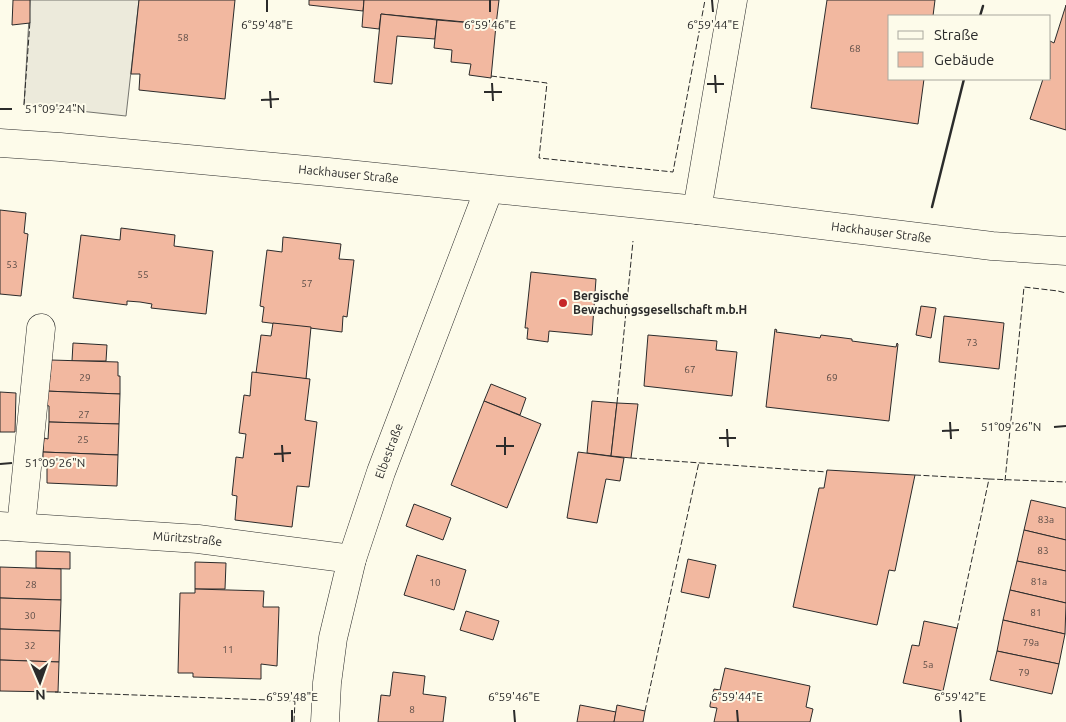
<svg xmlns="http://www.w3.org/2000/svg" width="1066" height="722" font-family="Ubuntu,sans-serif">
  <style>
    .parking { fill: #eceadb; stroke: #74746e }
    .building { fill: #f2b8a0; stroke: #2b2b2b }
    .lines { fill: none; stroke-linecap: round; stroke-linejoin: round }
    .minor-casing { stroke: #2b2b2b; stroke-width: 29 }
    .minor { stroke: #fdfbea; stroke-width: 28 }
    .fence { stroke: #2b2b2b; stroke-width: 1; stroke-dasharray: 6 2.5; stroke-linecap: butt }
    .wall { stroke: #2b2b2b; stroke-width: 2.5 }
    .ticks { fill: none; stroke: #2b2b2b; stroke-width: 2 }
    .poi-dot { fill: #c62828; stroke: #fdfbea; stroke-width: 2 }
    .labels { text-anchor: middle; stroke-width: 4; stroke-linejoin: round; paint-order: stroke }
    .number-label { font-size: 10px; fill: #5d4e48 }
    .street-label { font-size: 12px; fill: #2b2b2b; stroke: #fdfbea }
    .poi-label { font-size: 12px; font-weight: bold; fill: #2b2b2b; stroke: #fdfbea; text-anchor: start }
    .ticks-label { font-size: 12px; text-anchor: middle; fill: #2b2b2b; stroke: #fdfbea; stroke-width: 4; stroke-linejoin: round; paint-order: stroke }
  </style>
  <rect width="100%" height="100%" fill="#fdfbea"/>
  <path class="parking" d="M 30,0 L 139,0 L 126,116 L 24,105 Z"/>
  <g class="building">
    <path d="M 13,0 L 30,0 L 30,23 L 12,25 Z"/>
    <path d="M 139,0 L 235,0 L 225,99 L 139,90 L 140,74 L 131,74 Z"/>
    <path d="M 309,0 L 364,0 L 363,11 L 309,5 Z"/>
    <path d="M 364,0 L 499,0 L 496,25 L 381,14 L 379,29 L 362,27 Z"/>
    <path d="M 827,0 L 935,0 L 933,16 L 890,16 L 890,79 L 924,79 L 918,124 L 811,108 Z"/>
    <path d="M 1066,5 L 1066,130 L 1030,119 L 1043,79 L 1050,79 L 1050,41 L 1054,43 Z"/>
    <path d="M 381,14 L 437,20 L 435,39 L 397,36 L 392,84 L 374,82 Z"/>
    <path d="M 437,20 L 496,25 L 491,78 L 469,75 L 471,64 L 451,62 L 452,50 L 434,48 Z"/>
    <path d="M 0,210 L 26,213 L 24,233 L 28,234 L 21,296 L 0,294 Z"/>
    <path d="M 121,228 L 175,235 L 174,246 L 213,251 L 206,314 L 151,308 L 152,304 L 140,302 L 127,301 L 127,305 L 73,298 L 81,235 L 120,240 Z"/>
    <path d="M 283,237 L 341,244 L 339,259 L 354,260 L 347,317 L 343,316 L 342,332 L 262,322 L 264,307 L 260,306 L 267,250 L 282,252 Z"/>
    <path d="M 531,272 L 596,279 L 592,335 L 549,331 L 548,342 L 527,339 L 528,328 L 525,328 Z"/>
    <path d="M 921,306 L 936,308 L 931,338 L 916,335 Z"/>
    <path d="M 944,316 L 1004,323 L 999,369 L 939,362 Z"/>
    <path d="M 273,323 L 311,327 L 306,379 L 256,373 L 261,335 L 271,336 Z"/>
    <path d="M 775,329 L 777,330 L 776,332 L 820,338 L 821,335 L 852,339 L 852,341 L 896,347 L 897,343 L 898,344 L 889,421 L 766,407 Z"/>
    <path d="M 648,335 L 717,341 L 716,350 L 737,352 L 732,396 L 644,386 Z"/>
    <path d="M 73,343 L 107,345 L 106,361 L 72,361 Z"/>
    <path d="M 51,360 L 118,362 L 118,376 L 120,376 L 120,394 L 45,391 L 46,377 L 50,377 Z"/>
    <path d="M 252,372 L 310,379 L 305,420 L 317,422 L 309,487 L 297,486 L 292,527 L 235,520 L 237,496 L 232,495 L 236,457 L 243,458 L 246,434 L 239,433 L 244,395 L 250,396 Z"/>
    <path d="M 491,384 L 526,398 L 520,415 L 484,401 Z"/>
    <path d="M 45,391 L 120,394 L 119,424 L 49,422 L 49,406 L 45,405 Z"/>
    <path d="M 0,392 L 16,393 L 15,432 L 0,432 Z"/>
    <path d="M 484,401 L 541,424 L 507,508 L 451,485 Z"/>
    <path d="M 592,401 L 617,403 L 611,456 L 587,453 Z"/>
    <path d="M 617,403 L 638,404 L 631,458 L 611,456 Z"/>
    <path d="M 49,422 L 119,424 L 118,455 L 43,452 L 44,438 L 48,439 Z"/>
    <path d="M 43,452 L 118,455 L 117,486 L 47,483 L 47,467 L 43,466 Z"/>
    <path d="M 578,452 L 624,458 L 620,481 L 606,479 L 597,523 L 567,518 Z"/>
    <path d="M 827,470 L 915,475 L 895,571 L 889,570 L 877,625 L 793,607 L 819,488 L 824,488 Z"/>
    <path d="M 1031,500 L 1066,508 L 1066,540 L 1024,530 Z"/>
    <path d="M 414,504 L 451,518 L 443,540 L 406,526 Z"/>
    <path d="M 1024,530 L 1066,540 L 1066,571 L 1017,561 Z"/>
    <path d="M 36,551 L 70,552 L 70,569 L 36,568 Z"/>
    <path d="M 417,555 L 466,570 L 454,610 L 404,595 Z"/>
    <path d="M 688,559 L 716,565 L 709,598 L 681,592 Z"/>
    <path d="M 1017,561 L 1066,571 L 1066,603 L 1010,590 Z"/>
    <path d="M 195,562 L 226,563 L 225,589 L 195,589 Z"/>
    <path d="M 0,567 L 61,569 L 61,600 L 0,598 Z"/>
    <path d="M 195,589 L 264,591 L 263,607 L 279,607 L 277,666 L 261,664 L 261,679 L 193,677 L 193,673 L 178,673 L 180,593 L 195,593 Z"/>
    <path d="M 1010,590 L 1066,603 L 1065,634 L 1003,620 Z"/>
    <path d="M 0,598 L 61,600 L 60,631 L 0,629 Z"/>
    <path d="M 466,611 L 499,621 L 493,640 L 460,630 Z"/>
    <path d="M 1003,620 L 1065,634 L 1059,664 L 997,651 Z"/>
    <path d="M 924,621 L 957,628 L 943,691 L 903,683 L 912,645 L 919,646 Z"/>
    <path d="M 0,629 L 60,631 L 59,662 L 0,660 Z"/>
    <path d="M 997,651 L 1059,664 L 1052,694 L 990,680 Z"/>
    <path d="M 0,660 L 59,662 L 58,692 L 0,691 Z"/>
    <path d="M 725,668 L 810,686 L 806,707 L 813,709 L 810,722 L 714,722 L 717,708 L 710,707 L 710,705 L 714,689 L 720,690 Z"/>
    <path d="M 393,672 L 425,676 L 423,694 L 446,697 L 443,722 L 378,722 L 381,695 L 390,696 Z"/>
    <path d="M 580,705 L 616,712 L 614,722 L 577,722 Z"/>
    <path d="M 617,705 L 645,711 L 643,722 L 614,722 Z"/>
  </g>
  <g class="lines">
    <g class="minor-casing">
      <g id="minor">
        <path id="s1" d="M 0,143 L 60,147 L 328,172 L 697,210 L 992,246 L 1066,251"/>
        <path d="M 697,210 L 733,0"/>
        <path id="s2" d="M 0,526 L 198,539 L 352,559"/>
        <path d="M 21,527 L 41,328"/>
        <path id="s3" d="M 325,722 L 327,683 L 333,638 L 352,559 L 381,472 L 489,189"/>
      </g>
    </g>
    <use href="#minor" class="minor"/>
    <g class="fence">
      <path d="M 491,76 L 547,83 L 539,158 L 673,172 L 705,0"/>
      <path d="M 24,105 L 30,21"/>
      <path d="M 617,403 L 633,241"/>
      <path d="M 631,458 L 827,472"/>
      <path d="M 915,475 L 989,479"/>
      <path d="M 1005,481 L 1024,287 L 1058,291 L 1066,293"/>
      <path d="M 957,629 L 989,479 L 1066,482"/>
      <path d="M 55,692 L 295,701 L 294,722"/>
      <path d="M 645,711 L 699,462"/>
    </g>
    <g class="wall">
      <path d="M 980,16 L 983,6"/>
      <path d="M 932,207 L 964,79"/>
    </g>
  </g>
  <path class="ticks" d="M 267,0 L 267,12M 490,0 L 490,12M 712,0 L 713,12M 715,75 L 716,93M 492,83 L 493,101M 707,84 L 724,84M 270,91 L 271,108M 484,92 L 502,92M 261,100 L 279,99M 0,109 L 12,109M 950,422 L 951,439M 1054,427 L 1066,426M 727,429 L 728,447M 942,431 L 959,430M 505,437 L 505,455M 719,438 L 736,438M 282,445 L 283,462M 496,446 L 514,446M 274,454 L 291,453M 0,464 L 12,463M 292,710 L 292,722M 514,710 L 515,722M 737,710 L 738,722M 960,710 L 961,722"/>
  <circle class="poi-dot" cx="563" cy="303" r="5"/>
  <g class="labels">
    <g class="number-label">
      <text x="183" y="41">58</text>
      <text x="855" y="52">68</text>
      <text x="12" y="268">53</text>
      <text x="143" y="278">55</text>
      <text x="307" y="287">57</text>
      <text x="972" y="346">73</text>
      <text x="690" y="373">67</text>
      <text x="85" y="381">29</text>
      <text x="832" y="381">69</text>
      <text x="84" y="418">27</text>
      <text x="83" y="443">25</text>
      <text x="1046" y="523">83a</text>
      <text x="1043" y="554">83</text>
      <text x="1039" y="585">81a</text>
      <text x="435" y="586">10</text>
      <text x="31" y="588">28</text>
      <text x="1036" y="616">81</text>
      <text x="30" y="619">30</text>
      <text x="1031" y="646">79a</text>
      <text x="30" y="649">32</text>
      <text x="228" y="653">11</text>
      <text x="928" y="668">5a</text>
      <text x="1024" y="676">79</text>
      <text x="412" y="713">8</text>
    </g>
    <g class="street-label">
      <text dy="4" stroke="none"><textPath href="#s1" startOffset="350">Hackhauser Straße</textPath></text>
      <text dy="4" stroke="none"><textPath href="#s1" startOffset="886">Hackhauser Straße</textPath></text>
      <text dy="4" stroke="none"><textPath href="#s3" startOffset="280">Elbestraße</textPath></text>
      <text dy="4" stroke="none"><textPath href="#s2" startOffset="188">Müritzstraße</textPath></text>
    </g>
    <g class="poi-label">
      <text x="573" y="300">Bergische<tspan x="573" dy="14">Bewachungsgesellschaft m.b.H</tspan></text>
    </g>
  </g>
  <g class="ticks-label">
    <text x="267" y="29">6°59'48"E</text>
    <text x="490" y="29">6°59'46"E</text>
    <text x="713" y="29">6°59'44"E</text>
    <text x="55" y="113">51°09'24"N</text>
    <text x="1011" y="431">51°09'26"N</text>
    <text x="55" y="467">51°09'26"N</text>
    <text x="292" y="701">6°59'48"E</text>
    <text x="514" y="701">6°59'46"E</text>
    <text x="737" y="701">6°59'44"E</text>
    <text x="960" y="701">6°59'42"E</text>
  </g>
  <rect x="888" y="15" width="162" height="65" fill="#fdfbea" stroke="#a9a89e"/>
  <rect x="898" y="31" width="25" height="8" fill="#fdfbea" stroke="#a9a89e"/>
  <text x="934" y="40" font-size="15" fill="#2b2b2b">Straße</text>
  <rect x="898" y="52" width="25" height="15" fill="#f2b8a0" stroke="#a9a89e"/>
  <text x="934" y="65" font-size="15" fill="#2b2b2b">Gebäude</text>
  <g transform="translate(40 682) rotate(178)" stroke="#fdfbea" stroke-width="4" paint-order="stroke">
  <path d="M0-4L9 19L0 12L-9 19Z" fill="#2b2b2b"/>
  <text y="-8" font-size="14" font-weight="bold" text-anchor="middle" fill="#2b2b2b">N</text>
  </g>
</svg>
